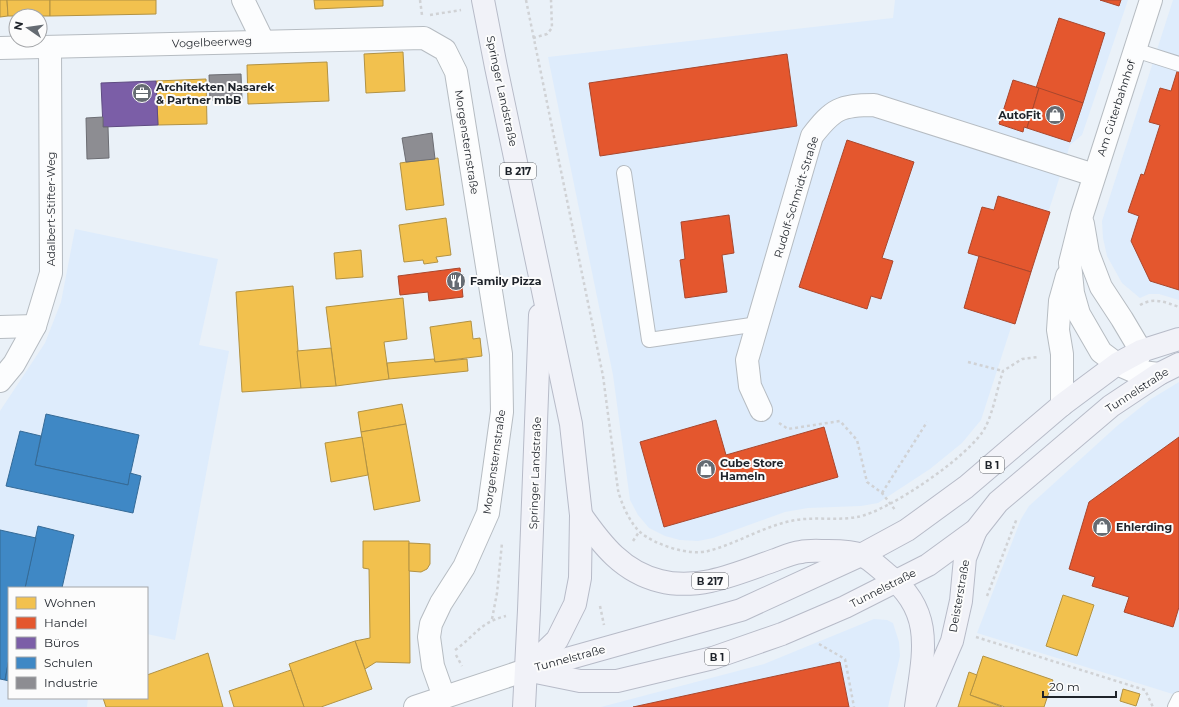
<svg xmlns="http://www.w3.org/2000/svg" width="1179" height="707" font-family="Montserrat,sans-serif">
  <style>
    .built { fill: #deecfc }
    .homes { fill: #f2c14e; stroke: #b29243 }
    .shops { fill: #e4572e; stroke: #a9472d }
    .offices { fill: #7b5ea7; stroke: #5f4c82 }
    .schools { fill: #3f88c5; stroke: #356a96 }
    .industry { fill: #8d8d92; stroke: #6c6d73 }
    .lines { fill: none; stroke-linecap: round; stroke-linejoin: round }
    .lane-casing { stroke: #b6bcc2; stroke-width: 16 }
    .street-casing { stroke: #b6bcc2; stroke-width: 24 }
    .secondary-casing { stroke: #b6bcc2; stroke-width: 24 }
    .primary-casing { stroke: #b7bbc8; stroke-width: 24 }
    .path { stroke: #d0d2d5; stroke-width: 2.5; stroke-dasharray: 3 3; stroke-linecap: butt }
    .lane { stroke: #fcfdfe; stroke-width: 14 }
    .street { stroke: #fcfdfe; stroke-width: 22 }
    .secondary { stroke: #fcfdfe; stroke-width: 22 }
    .primary { stroke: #f1f2f8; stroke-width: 22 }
    .labels { text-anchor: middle; stroke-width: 4; stroke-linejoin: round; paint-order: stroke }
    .shield { fill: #fcfcfc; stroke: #616469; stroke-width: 1 }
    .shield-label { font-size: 10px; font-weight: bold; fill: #1e232a }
    .street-label { font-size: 11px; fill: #1e232a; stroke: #fcfcfc }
    .poi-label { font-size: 11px; font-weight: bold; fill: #1e232a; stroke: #fcfcfc; text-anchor: start }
  </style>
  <rect width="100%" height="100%" fill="#eaf1f8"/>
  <g class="built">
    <path d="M 895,0 L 1128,0 L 1082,135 L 1070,145 L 981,420 L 962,443 L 930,469 L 878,503 L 861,506 L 808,508 L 785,512 L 713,538 L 698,541 L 680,540 L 665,536 L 649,528 L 638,515 L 630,500 L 613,375 L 548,57 L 893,18 Z"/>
    <path d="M 1173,0 L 1179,0 L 1179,300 L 1159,294 L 1149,294 L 1140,298 L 1122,283 L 1107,256 L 1103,238 L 1102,221 Z"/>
    <path d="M 75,229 L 218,259 L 199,345 L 229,351 L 175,640 L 147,634 L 147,588 L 9,588 L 9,698 L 88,698 L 87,707 L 0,707 L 0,411 L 45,343 L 61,302 Z"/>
    <path d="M 1179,382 L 1179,696 L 977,633 L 1021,519 L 1029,506 L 1117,426 L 1151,399 Z"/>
    <path d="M 874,619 L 887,620 L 893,623 L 899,642 L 900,656 L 888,707 L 601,707 L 764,664 Z"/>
  </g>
  <g class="homes">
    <path d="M 0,0 L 7,0 L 8,16 L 0,17 Z"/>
    <path d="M 7,0 L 50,0 L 50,16 L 8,16 Z"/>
    <path d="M 50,0 L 156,0 L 156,14 L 50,16 Z"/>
    <path d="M 314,0 L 383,0 L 383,6 L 315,9 Z"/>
    <path d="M 403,52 L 405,91 L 366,93 L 364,54 Z"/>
    <path d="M 327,62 L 329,101 L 248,104 L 247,65 Z"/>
    <path d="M 206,79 L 207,124 L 158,125 L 156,81 Z"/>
    <path d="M 438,158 L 444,205 L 406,210 L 400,163 Z"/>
    <path d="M 446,218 L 451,255 L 436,257 L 438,262 L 424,264 L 423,260 L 404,262 L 399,225 Z"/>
    <path d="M 361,250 L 363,277 L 336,279 L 334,253 Z"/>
    <path d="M 293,286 L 301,388 L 242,392 L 236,292 Z"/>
    <path d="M 403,298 L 407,339 L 384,342 L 389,379 L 336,386 L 326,307 Z"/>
    <path d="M 471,321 L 473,339 L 480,338 L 482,356 L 435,362 L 430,327 Z"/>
    <path d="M 331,348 L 336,386 L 301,388 L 297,351 Z"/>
    <path d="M 434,359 L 435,362 L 467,359 L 468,371 L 389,379 L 387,363 Z"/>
    <path d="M 402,404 L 406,424 L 361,432 L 358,412 Z"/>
    <path d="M 406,424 L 420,501 L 374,510 L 361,432 Z"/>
    <path d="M 362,437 L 368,475 L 331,482 L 325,443 Z"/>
    <path d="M 363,541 L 409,541 L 410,663 L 376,662 L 365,669 L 355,641 L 370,638 L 369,569 L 363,568 Z"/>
    <path d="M 409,543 L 430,544 L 430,564 L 427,569 L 421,572 L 409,571 Z"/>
    <path d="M 1063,595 L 1094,605 L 1077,656 L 1046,646 Z"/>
    <path d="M 355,641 L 372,689 L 321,707 L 304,707 L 289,664 Z"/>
    <path d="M 208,653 L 223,707 L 106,707 L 103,698 L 147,698 L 147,675 Z"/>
    <path d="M 983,656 L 1053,680 L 1044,707 L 1005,707 L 970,695 Z"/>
    <path d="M 291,670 L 304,707 L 234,707 L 229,691 Z"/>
    <path d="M 969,672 L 977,675 L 970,695 L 1002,707 L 958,707 Z"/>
    <path d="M 1123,689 L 1140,694 L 1136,706 L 1120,701 Z"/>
  </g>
  <g class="shops">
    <path d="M 1100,0 L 1121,0 L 1119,6 Z"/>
    <path d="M 1059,18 L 1105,33 L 1083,103 L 1036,88 Z"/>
    <path d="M 787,54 L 797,126 L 600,156 L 589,83 Z"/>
    <path d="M 1179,65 L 1179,290 L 1150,281 L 1131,241 L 1139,216 L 1128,212 L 1141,174 L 1144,175 L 1160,125 L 1149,122 L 1160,88 L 1171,91 Z"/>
    <path d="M 1013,80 L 1039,88 L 1027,128 L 1024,127 L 1023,132 L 999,124 Z"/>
    <path d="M 1039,88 L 1083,103 L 1070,142 L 1027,128 Z"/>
    <path d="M 847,140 L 914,162 L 882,258 L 893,261 L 881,299 L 871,296 L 867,309 L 799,287 Z"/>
    <path d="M 998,196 L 1050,212 L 1031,272 L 968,253 L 982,207 L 994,210 Z"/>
    <path d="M 729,215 L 734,253 L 722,255 L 727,292 L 685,298 L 680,260 L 685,259 L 681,222 Z"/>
    <path d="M 979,256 L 1031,272 L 1015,324 L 964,308 Z"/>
    <path d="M 460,268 L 463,297 L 429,301 L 428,292 L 400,295 L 398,276 Z"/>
    <path d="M 716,420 L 726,455 L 824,427 L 838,477 L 664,527 L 640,442 Z"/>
    <path d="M 1179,437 L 1179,607 L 1173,627 L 1124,612 L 1129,597 L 1092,586 L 1095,577 L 1069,569 L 1089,502 Z"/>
    <path d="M 840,662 L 849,707 L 633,707 Z"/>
  </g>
  <path class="offices" d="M 156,81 L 158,125 L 103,127 L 101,83 Z"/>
  <g class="schools">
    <path d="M 46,414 L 139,435 L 128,485 L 35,465 Z"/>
    <path d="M 20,431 L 41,436 L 35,465 L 128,485 L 130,473 L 141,476 L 133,513 L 6,486 Z"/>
    <path d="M 38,526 L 74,535 L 62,588 L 25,588 Z"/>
    <path d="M 0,530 L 36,538 L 25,588 L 9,588 L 9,659 L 5,680 L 0,679 Z"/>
    <path d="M 9,659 L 9,681 L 5,680 Z"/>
  </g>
  <g class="industry">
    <path d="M 241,74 L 242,99 L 210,100 L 209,75 Z"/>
    <path d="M 103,117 L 103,127 L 108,127 L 109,158 L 87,159 L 86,118 Z"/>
    <path d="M 432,133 L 435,159 L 406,162 L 402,138 Z"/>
  </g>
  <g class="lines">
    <g class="lane-casing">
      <g id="lane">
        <path d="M 1135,50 L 1179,64"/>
        <path d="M 624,173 L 649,340 L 758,324"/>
        <path d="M 1175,707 L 1179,699"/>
      </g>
    </g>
    <g class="street-casing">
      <g id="street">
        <path d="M 243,0 L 263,41"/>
        <path d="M 1151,0 L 1082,215 L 1070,263 L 1073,293 L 1079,314 L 1101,352 L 1117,364 L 1133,371 L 1159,374"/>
        <path d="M 0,48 L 424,38 L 445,50 L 456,72 L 501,354 L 502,412 L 488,513 L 464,567 L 441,603 L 431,624 L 429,637 L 433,666 L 444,697"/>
        <path d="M 1083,224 L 1088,253 L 1101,287 L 1122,319 L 1141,351 L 1134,368"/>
        <path d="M 0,327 L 35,326"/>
        <path d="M 0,381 L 14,364 L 35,326 L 51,273 L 50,47"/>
        <path d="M 1062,405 L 1062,354 L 1058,330 L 1060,301 L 1067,276"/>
        <path d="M 761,410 L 750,386 L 747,360 L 812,136 C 833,109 840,105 874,105 L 1094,175"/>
      </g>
    </g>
    <g class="secondary-casing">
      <path id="secondary" d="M 415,707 L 526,670"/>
    </g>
    <g class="primary-casing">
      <g id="primary">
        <path d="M 483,0 L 496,67 L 571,424 L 581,515 L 580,578 L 575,604 L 557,640 L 527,669"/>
        <path d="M 581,515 C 602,545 623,572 660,581 C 699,591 738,573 775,560 C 783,557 792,553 801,552 C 809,550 819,551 828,551 C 838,551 852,551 861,555 C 870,558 880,569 888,575 C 936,612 923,655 916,707"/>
        <path d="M 531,669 L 741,610 L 861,555 L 907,530 L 966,487 L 1062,405 L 1117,364 L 1141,351 L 1179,339"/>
        <path d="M 526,670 L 580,681 L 617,681 L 713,658 L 782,634 L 845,607 L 928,565 L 976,530 L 998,502 L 1111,406 L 1159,374 L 1179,364"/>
        <path d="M 924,706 L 952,641 L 961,601 L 965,558 L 976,530"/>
        <path d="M 524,707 L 529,610 L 540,315"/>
      </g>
    </g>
    <g class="path">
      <path d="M 420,0 L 422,15"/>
      <path d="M 526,0 L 603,376 L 618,490 C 621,503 630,523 640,532 C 655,545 689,556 708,551 C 736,544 762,527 791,521 C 812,516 835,521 857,517 C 888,512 973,454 986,426 C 994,409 997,389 1003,371 L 1022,359 L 1038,357"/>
      <path d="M 430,15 L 461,10"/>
      <path d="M 533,38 L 547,34 L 552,28 L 551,0"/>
      <path d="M 1140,305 C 1154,297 1165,302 1179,307"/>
      <path d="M 968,362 L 1003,371"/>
      <path d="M 779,423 L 788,429 L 840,421 L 857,440 L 867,482 L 882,493 L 896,511"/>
      <path d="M 882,493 L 927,422"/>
      <path d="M 633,541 L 639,532"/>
      <path d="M 987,596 L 1017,518"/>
      <path d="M 600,606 L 604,625"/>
      <path d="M 492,619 L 497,593 L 502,543"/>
      <path d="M 976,637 L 1145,690 L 1153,707"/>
      <path d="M 819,644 L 845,659 L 854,707"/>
      <path d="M 455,650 C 475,636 480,622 506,616"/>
      <path d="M 456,655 L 462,666"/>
    </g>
    <use href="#lane" class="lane"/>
    <use href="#street" class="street"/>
    <use href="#secondary" class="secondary"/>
    <use href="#primary" class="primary"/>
  </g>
  <defs>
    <g id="office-disc" transform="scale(1)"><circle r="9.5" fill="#656b72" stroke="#fcfcfc"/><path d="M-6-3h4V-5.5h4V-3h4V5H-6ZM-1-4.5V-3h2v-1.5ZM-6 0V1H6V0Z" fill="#fff"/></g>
    <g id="shop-disc" transform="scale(1)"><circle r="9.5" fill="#656b72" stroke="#fcfcfc"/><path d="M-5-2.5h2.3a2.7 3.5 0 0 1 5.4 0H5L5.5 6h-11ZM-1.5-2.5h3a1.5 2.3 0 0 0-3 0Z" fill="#fff"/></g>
    <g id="restaurant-disc" transform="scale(1)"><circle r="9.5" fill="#656b72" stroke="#fcfcfc"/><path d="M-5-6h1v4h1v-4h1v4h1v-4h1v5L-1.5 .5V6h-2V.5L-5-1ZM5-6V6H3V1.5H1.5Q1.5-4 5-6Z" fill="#fff"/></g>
  </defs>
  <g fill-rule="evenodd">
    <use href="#office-disc" x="142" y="93"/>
    <use href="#shop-disc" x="1055" y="115"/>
    <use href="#restaurant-disc" x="456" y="281"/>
    <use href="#shop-disc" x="706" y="469"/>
    <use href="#shop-disc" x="1102" y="527"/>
  </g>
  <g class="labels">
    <g class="shield">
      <rect x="500" y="163" width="36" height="16" rx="3"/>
      <rect x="980" y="457" width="24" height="16" rx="3"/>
      <rect x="692" y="573" width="36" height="16" rx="3"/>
      <rect x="705" y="649" width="24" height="16" rx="3"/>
    </g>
    <g class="shield-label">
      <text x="518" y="175">B 217</text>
      <text x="992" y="469">B 1</text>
      <text x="710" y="585">B 217</text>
      <text x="717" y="661">B 1</text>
    </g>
    <g class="street-label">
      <text transform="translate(212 42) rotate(-2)" y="4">Vogelbeerweg</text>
      <text transform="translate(502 91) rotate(78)" y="4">Springer Landstraße</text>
      <text transform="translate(1116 108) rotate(-72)" y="4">Am Güterbahnhof</text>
      <text transform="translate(467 142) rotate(81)" y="4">Morgensternstraße</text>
      <text transform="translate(796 197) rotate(-73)" y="4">Rudolf-Schmidt-Straße</text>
      <text transform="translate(51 209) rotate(-90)" y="4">Adalbert-Stifter-Weg</text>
      <text transform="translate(1137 390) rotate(-33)" y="4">Tunnelstraße</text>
      <text transform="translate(494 462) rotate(-82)" y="4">Morgensternstraße</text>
      <text transform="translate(535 473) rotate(-88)" y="4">Springer Landstraße</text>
      <text transform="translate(883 588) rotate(-27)" y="4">Tunnelstraße</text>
      <text transform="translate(959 596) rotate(-80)" y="4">Deisterstraße</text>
      <text transform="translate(570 658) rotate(-15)" y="4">Tunnelstraße</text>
    </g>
    <g class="poi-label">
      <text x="156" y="91">Architekten Nasarek<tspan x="156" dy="13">&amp; Partner mbB</tspan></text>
      <text x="1041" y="119" text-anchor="end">AutoFit</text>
      <text x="470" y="285">Family Pizza</text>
      <text x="720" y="467">Cube Store<tspan x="720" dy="13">Hameln</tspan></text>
      <text x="1116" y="531">Ehlerding</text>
    </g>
  </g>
  <rect x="8" y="587" width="140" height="112" fill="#fcfcfc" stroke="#a3a5a8"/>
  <rect x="16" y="597" width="20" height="12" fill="#f2c14e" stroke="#a3a5a8"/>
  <text x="44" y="607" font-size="12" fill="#1e232a">Wohnen</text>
  <rect x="16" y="617" width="20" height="12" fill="#e4572e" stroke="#a3a5a8"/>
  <text x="44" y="627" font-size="12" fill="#1e232a">Handel</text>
  <rect x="16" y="637" width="20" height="12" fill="#7b5ea7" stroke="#a3a5a8"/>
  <text x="44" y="647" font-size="12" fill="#1e232a">Büros</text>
  <rect x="16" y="657" width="20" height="12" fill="#3f88c5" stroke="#a3a5a8"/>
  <text x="44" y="667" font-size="12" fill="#1e232a">Schulen</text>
  <rect x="16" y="677" width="20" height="12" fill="#8d8d92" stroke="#a3a5a8"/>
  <text x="44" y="687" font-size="12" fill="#1e232a">Industrie</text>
  <g transform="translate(28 28) rotate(283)"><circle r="19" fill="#fcfcfc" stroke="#a3a5a8"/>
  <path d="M0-3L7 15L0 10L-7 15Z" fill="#656b72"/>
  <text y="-6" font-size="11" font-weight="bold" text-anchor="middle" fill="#1e232a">N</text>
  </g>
  <path d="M1043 691v6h73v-6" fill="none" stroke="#1e232a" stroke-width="2"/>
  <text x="1049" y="691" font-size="12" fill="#1e232a" stroke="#fcfcfc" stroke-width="3" paint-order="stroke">20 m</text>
</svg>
